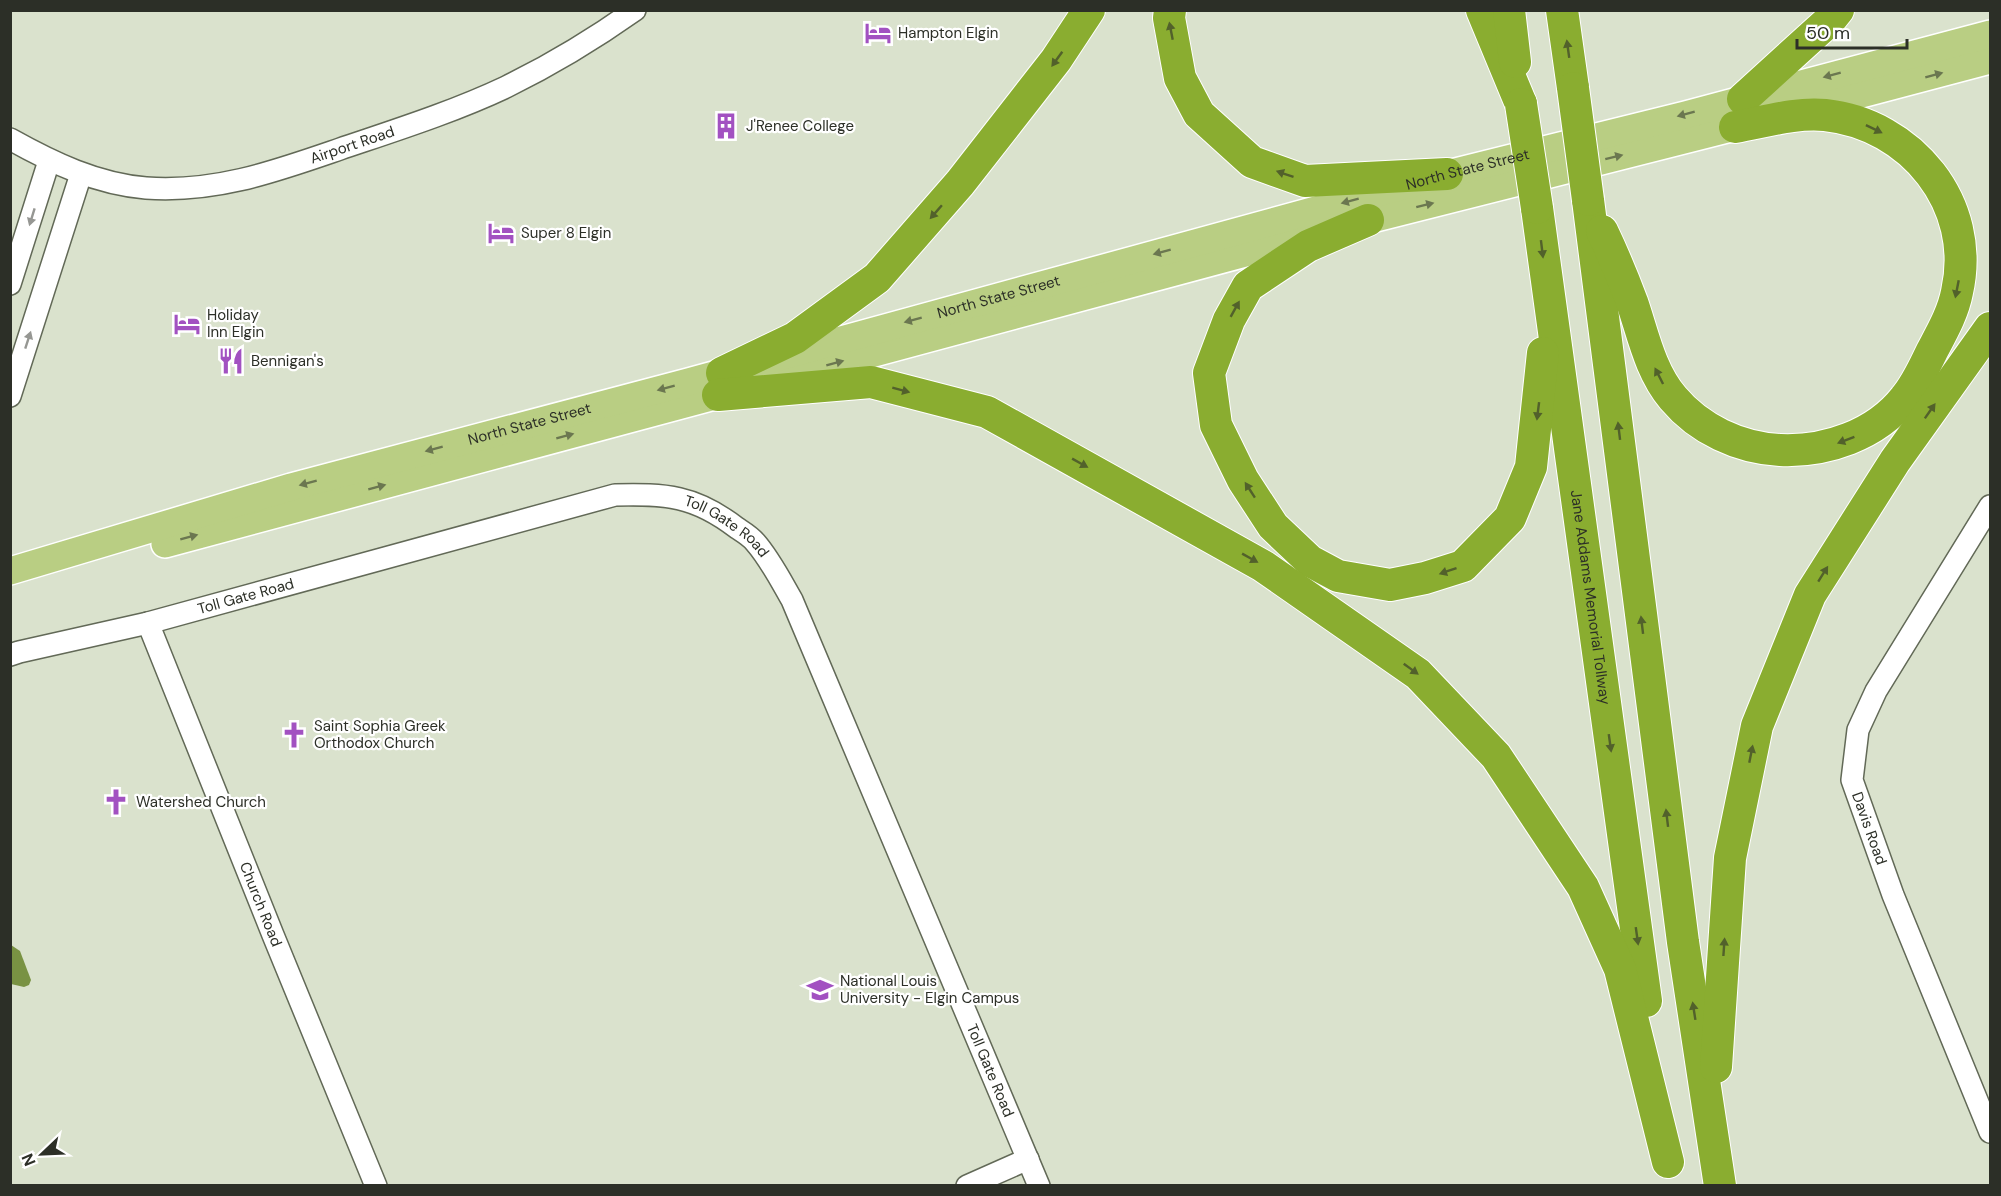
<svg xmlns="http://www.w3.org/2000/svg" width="2001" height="1196" font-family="'DM Sans',sans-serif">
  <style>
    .water { fill: #799243 }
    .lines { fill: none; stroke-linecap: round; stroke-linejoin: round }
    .minor-casing { stroke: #626957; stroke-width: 24 }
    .major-casing { stroke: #fff; stroke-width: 30 }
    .highway-casing { stroke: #fff; stroke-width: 34 }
    .minor { stroke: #fff; stroke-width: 21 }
    .major { stroke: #b9ce83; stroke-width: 27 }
    .highway { stroke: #8aad30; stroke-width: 32 }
    .highway-bridge-casing { stroke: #fff; stroke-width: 34; stroke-linecap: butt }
    .highway-bridge { stroke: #8aad30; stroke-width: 32 }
    .oneway { fill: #52612b }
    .oneway2 { fill: #6b7750 }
    .oneway3 { fill: #969793 }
    .labels { text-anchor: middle; stroke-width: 4.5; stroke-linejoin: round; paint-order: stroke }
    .poi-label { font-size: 15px; fill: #2c2f27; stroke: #fff; text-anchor: start }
    .street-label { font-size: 15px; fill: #2c2f27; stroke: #fff }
  </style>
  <rect width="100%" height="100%" fill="#dae2cd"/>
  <path class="water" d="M 11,945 L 20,951 L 31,980 L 29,985 L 24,987 L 11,984 Z"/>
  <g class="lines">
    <g class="minor-casing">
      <g id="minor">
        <path id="s1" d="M 10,139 C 53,163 97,184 146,188 C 216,193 276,171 340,149 C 396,130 453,112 506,87 C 551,65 594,39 635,10"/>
        <path d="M 10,284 L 49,161"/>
        <path d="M 10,396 L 81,174"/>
        <path id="s2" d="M 1990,506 L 1876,691 L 1858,730 L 1852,780 L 1893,895 L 1990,1132"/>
        <path id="s3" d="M 148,623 L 273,935 L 376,1186"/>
        <path id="s4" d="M 10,655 L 19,652 L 148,623 L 615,495 C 666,494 694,495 737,528 C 743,532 750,536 755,542 C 770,559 781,581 792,600 L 1039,1186"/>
        <path d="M 967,1186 L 1028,1159"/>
      </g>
    </g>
    <g class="major-casing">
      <g id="major">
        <path d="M 1801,110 L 1990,60"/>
        <path d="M 165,544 L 1368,220 L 1755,122"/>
        <path id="s5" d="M 10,571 L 291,487 L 688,382 L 1447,174 L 1685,115 L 1990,34"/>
      </g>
    </g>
    <g class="highway-casing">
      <g id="highway">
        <path d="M 1170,10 L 1169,18 L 1180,78 L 1199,114 L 1252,162 L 1305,181 L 1447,174"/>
        <path d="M 1482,10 L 1521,104"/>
        <path d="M 1509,10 L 1515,62"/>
        <path d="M 1562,10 L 1573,88"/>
        <path d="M 1743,99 L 1830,20 L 1838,10"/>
        <path d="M 1588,200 L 1683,942 L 1720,1186"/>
        <path id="s6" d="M 1537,208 L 1646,1001"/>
        <path d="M 1368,220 L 1308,246 L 1248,286 L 1229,320 L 1209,373 L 1216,425 L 1243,480 L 1273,526 L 1310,561 L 1338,576 L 1390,585 L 1425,578 L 1463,566 L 1510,518 L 1531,467 L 1543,353"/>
        <path d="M 1602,231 C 1613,254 1623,278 1632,302 C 1643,334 1650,371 1673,398 C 1699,429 1739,448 1780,450 C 1826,452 1876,435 1905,398 C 1917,384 1924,367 1932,351 C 1942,332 1953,313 1957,292 C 1977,204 1911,124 1825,115 C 1796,112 1764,122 1735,127"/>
        <path d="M 722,373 L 795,338 L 877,278 L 960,183 L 1056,60 L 1089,10"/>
        <path d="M 718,395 L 871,382 L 987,412 L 1263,566 L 1418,674 L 1496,756 L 1583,887 L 1620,969 L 1668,1162"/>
        <path d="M 1716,1067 L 1730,858 L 1757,726 L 1810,595 L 1895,461 L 1990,328"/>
      </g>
    </g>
    <use href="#minor" class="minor"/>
    <use href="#major" class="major"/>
    <use href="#highway" class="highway"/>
    <g class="highway-bridge-casing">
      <g id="highway-bridge">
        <path d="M 1573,88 L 1588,200"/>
        <path d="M 1521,104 L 1537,208"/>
      </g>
    </g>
    <use href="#highway-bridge" class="highway-bridge"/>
  </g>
  <defs><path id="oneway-solid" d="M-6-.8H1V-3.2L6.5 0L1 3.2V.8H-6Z" transform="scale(1.5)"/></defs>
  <g class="oneway">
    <use href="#oneway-solid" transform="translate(1171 31) rotate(-101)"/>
    <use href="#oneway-solid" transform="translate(1568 49) rotate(-98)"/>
    <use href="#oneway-solid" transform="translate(1057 59) rotate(126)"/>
    <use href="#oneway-solid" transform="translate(1874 129) rotate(26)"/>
    <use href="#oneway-solid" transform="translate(1285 174) rotate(-161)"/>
    <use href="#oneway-solid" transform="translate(936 212) rotate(131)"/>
    <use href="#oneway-solid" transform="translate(1542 249) rotate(83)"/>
    <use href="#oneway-solid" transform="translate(1957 289) rotate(101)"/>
    <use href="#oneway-solid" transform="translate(1235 309) rotate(-61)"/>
    <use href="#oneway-solid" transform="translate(1659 376) rotate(-117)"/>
    <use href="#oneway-solid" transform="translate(901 390) rotate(15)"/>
    <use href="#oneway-solid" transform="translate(1538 411) rotate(97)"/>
    <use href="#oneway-solid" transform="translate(1930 411) rotate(-55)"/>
    <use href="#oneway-solid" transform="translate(1619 431) rotate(-97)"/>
    <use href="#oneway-solid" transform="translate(1846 440) rotate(159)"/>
    <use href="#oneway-solid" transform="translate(1080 463) rotate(29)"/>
    <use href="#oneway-solid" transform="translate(1250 490) rotate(-123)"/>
    <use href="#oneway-solid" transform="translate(1250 558) rotate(29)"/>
    <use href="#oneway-solid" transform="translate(1448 571) rotate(161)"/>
    <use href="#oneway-solid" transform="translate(1823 574) rotate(-58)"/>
    <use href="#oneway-solid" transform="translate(1642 625) rotate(-97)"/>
    <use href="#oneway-solid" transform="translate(1411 669) rotate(36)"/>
    <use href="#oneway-solid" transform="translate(1610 743) rotate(82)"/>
    <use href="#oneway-solid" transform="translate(1751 754) rotate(-79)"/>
    <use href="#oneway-solid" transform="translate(1667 818) rotate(-97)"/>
    <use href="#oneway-solid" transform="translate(1637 936) rotate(82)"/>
    <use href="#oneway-solid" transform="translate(1724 947) rotate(-86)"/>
    <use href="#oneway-solid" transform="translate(1694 1011) rotate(-99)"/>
  </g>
  <g class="oneway2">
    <use href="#oneway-solid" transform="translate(1832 75) rotate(165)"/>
    <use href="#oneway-solid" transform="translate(1934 75) rotate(-15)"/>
    <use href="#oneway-solid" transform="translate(1686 114) rotate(165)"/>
    <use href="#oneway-solid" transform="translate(1614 157) rotate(-14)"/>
    <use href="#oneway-solid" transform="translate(1350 201) rotate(165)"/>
    <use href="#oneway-solid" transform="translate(1425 205) rotate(-14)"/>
    <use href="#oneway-solid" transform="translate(1162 252) rotate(165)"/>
    <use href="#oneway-solid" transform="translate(913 320) rotate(165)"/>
    <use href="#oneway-solid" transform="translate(835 363) rotate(-15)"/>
    <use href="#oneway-solid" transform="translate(666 388) rotate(165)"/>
    <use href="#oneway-solid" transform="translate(565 436) rotate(-15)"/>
    <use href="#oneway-solid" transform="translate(434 449) rotate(165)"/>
    <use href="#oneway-solid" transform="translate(308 483) rotate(165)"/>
    <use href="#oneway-solid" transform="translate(377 487) rotate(-15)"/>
    <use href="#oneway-solid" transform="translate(189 537) rotate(-15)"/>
  </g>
  <g class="oneway3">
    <use href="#oneway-solid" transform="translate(32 217) rotate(107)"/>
    <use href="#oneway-solid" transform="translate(28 340) rotate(-72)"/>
  </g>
  <defs>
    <g id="hotel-bare" transform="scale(2.07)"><path d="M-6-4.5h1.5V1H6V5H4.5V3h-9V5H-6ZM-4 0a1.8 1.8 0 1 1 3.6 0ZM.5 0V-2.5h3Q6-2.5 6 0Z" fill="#a251c1" stroke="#fff" stroke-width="2.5" paint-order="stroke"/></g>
    <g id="building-bare" transform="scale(2.07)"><path d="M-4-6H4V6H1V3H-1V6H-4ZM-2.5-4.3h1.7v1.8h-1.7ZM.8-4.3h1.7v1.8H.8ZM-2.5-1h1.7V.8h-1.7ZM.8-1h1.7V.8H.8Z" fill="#a251c1" stroke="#fff" stroke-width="2.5" paint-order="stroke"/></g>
    <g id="restaurant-bare" transform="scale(2.07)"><path d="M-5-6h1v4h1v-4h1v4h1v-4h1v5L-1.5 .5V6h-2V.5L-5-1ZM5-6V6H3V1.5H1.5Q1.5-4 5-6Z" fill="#a251c1" stroke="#fff" stroke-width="2.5" paint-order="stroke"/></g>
    <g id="church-bare" transform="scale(2.07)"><path d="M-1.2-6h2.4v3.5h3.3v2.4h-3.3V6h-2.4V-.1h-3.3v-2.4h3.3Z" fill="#a251c1" stroke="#fff" stroke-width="2.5" paint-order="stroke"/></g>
    <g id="university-bare" transform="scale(2.07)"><path d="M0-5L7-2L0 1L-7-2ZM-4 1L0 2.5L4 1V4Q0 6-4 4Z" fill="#a251c1" stroke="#fff" stroke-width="2.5" paint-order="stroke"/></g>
  </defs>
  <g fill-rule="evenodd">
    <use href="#hotel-bare" x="878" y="33"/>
    <use href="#building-bare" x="726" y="126"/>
    <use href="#hotel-bare" x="501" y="233"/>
    <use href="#hotel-bare" x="187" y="324"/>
    <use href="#restaurant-bare" x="231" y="361"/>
    <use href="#church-bare" x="294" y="735"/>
    <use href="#church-bare" x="116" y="802"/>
    <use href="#university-bare" x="820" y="990"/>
  </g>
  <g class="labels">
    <g class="poi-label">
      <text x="898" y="38">Hampton Elgin</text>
      <text x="746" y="131">J'Renee College</text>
      <text x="521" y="238">Super 8 Elgin</text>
      <text x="207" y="320">Holiday<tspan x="207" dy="17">Inn Elgin</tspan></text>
      <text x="251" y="366">Bennigan's</text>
      <text x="314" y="731">Saint Sophia Greek<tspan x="314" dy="17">Orthodox Church</tspan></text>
      <text x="136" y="807">Watershed Church</text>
      <text x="840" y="986">National Louis<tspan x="840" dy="17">University - Elgin Campus</tspan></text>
    </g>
    <g class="street-label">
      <text dy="5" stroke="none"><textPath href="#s1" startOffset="358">Airport Road</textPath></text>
      <text dy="5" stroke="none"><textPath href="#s5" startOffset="1512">North State Street</textPath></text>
      <text dy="5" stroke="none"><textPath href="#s5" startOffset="1026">North State Street</textPath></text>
      <text dy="5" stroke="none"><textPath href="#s5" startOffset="540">North State Street</textPath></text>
      <text dy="5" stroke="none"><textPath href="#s4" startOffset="746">Toll Gate Road</textPath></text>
      <text dy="5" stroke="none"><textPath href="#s4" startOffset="243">Toll Gate Road</textPath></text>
      <text dy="5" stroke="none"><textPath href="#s6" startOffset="393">Jane Addams Memorial Tollway</textPath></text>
      <text dy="5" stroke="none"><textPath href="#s2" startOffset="362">Davis Road</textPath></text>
      <text dy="5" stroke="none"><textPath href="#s3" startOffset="303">Church Road</textPath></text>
      <text dy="5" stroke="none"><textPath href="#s4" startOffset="1358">Toll Gate Road</textPath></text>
    </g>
  </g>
  <rect width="2001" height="1196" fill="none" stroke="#2c2f27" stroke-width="24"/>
  <g transform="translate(42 1154) rotate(247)" stroke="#ffffff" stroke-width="4.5" paint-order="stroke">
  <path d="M0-4.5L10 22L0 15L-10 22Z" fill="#2c2f27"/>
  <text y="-9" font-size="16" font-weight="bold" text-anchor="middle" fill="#2c2f27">N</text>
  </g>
  <path d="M1797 39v9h110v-9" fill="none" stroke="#2c2f27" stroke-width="3"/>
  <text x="1806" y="39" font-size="18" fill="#2c2f27" stroke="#ffffff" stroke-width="4.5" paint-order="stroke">50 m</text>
</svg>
